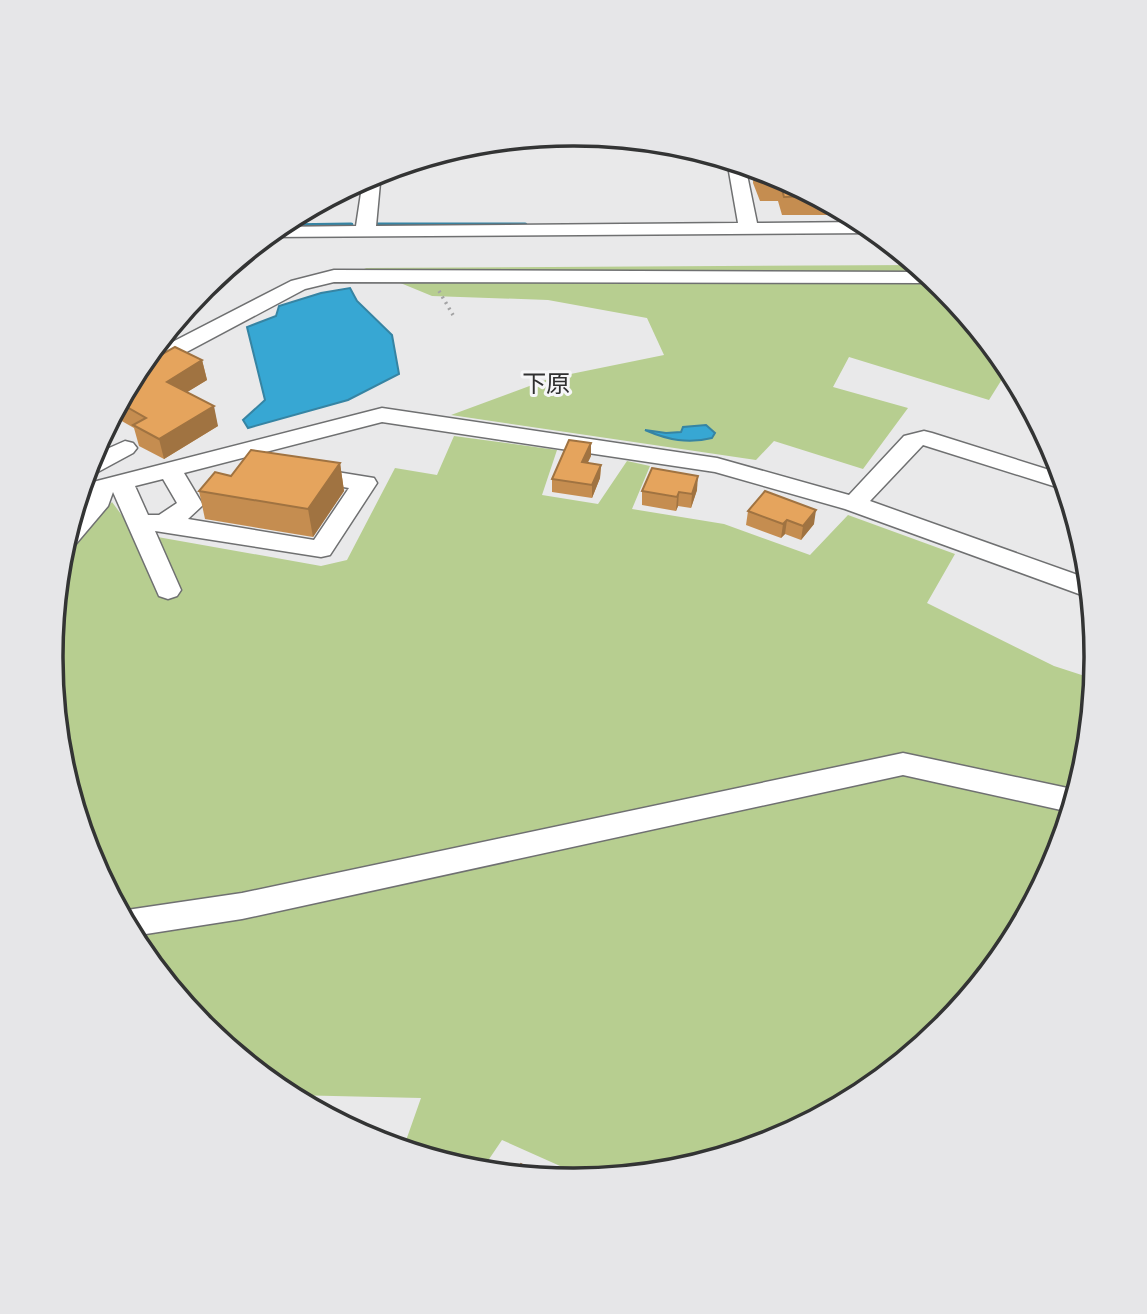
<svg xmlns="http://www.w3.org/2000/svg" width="1147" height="1314" font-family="'Work Sans','Noto Sans JP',sans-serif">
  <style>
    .green { fill: #b7ce90 }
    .water { fill: #37a7d3; stroke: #3684a3; stroke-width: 2 }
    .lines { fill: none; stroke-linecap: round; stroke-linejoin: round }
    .stream { stroke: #3684a3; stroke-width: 5 }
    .minor-casing { stroke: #6f7071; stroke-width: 3 }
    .path { stroke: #a3a3a4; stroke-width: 3.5; stroke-dasharray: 2 4.5; stroke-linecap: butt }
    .minor { fill: #fff; fill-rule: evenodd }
    .wall { fill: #c58d50 }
    .shaded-wall { fill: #a07341 }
    .building { fill: #e5a45d; stroke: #a07341; stroke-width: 2 }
    .labels { text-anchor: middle; stroke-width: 6; stroke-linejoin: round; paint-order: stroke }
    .quarter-label { font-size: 24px; fill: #303031; stroke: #f6f6f8 }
    .rim { fill: none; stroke: #333434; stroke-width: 3.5 }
  </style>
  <rect width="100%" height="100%" fill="#e9e9ea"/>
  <g class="green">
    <path d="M 916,265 L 943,288 L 1009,368 L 989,400 L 849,357 L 833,387 L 908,408 L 863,469 L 774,441 L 756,460 L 451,415 L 551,378 L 664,355 L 647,318 L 548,300 L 432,296 L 364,268 Z"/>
    <path d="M 454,436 L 557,450 L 542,495 L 598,504 L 627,461 L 650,466 L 632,509 L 724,524 L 810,555 L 848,515 L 955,554 L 927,603 L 1054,666 L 1094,679 L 1086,759 L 1056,857 L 1008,948 L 943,1027 L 864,1092 L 773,1140 L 675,1170 L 587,1178 L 502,1140 L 481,1171 L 471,1170 L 403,1149 L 421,1098 L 290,1095 L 283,1091 L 204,1026 L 139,947 L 90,857 L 61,759 L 51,657 L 61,557 L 112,502 L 135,533 L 321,566 L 347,560 L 395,468 L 437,475 Z"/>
  </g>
  <g class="water">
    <path d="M 350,288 L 357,301 L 392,335 L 399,374 L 348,400 L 248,428 L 243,420 L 265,400 L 247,327 L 276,316 L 279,306 L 321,293 Z"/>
    <path d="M 706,425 L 715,433 L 712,438 C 688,444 668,440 645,430 L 666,433 L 681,432 L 683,427 Z"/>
  </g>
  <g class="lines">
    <g class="stream">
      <path d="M 373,225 L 525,225"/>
      <path d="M 279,226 L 351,225"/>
    </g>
    <g class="minor-casing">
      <g id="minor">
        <path d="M 574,134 L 624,139 L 616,143 L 534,143 L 526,139 Z"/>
        <path d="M 727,160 L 745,165 L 757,223 L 864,222 L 876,233 L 265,237 L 277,227 L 356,226 L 363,180 L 381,172 L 376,226 L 738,223 Z"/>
        <path d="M 334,270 L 924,272 L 937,283 L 334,282 L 305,289 L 151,371 L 137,371 L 149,354 L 291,281 Z"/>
        <path d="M 382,408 L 717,458 L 849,495 L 904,436 L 924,431 L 932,433 L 1062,474 L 1066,490 L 923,445 L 870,501 L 1089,579 L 1090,598 L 845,509 L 715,472 L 382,422 L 184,473 L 203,505 L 188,519 L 314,540 L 349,488 L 297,479 L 294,474 L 297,469 L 306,467 L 374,478 L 377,483 L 330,555 L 321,557 L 155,531 L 181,590 L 177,596 L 168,599 L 159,596 L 113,492 L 108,506 L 75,545 L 63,546 L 78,499 L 88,496 L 93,482 ZM 163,479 L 177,503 L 159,515 L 148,515 L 135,486 Z"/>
        <path d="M 125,441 L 133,443 L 137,448 L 133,453 L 96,473 L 85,475 L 91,456 Z"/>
        <path d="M 903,753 L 1077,790 L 1070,812 L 903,775 L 242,919 L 133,936 L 120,911 L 242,893 Z"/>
      </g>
    </g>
    <path class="path" d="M 439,291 L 453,315"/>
    <use href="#minor" class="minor"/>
  </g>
  <g class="wall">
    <path d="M 754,168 L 774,174 L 850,215 L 782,215 L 778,201 L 760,201 L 753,183 Z"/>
    <path d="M 202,360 L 207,380 L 187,392 L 218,426 L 164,459 L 139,446 L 134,428 L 113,416 L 138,368 Z"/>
    <path d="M 591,456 L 587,463 L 601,465 L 600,478 L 592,498 L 552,492 L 552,479 Z"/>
    <path d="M 340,463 L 344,491 L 313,537 L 205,519 L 199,491 L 231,476 Z"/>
    <path d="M 697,490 L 691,508 L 678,506 L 676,511 L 642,505 L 642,491 Z"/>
    <path d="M 748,511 L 814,524 L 801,540 L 785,534 L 781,538 L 746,525 Z"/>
  </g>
  <g class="shaded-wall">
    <path d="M 202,360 L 207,380 L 171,402 L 167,382 Z"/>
    <path d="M 214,406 L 218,426 L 164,459 L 159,439 Z"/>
    <path d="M 591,443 L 591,456 L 582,475 L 582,462 Z"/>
    <path d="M 340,463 L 344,491 L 313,537 L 308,509 Z"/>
    <path d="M 601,465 L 600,478 L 592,498 L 592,485 Z"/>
    <path d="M 698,476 L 697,490 L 691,508 L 692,494 Z"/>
    <path d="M 679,492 L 678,506 L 676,511 L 677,497 Z"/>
    <path d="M 816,510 L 814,524 L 801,540 L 803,526 Z"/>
    <path d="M 787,520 L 785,534 L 781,538 L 783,524 Z"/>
  </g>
  <g class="building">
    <path d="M 756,169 L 774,174 L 816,196 L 784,197 L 780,182 L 762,182 Z"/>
    <path d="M 175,347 L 202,360 L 167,382 L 214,406 L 159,439 L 133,425 L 146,418 L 120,403 L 138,368 Z"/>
    <path d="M 569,440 L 591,443 L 582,462 L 601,465 L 592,485 L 552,479 Z"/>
    <path d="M 251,450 L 340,463 L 308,509 L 199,491 L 215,472 L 231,476 Z"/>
    <path d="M 652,468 L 698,476 L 692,494 L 679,492 L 677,497 L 642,491 Z"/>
    <path d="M 765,491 L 816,510 L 803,526 L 787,520 L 783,524 L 748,511 Z"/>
    <path d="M 504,1163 L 517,1171 L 521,1164 L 544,1177 L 498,1172 Z"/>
  </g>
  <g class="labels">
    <g class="quarter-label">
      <text x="546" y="392">下原</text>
    </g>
  </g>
  <path d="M0 0H1147V1314H0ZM573 146H574A510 510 0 0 1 1084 656V658A510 510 0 0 1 574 1168H573A510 510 0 0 1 63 658V656A510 510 0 0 1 573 146Z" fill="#e6e6e8" fill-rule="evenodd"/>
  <path class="rim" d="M573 146H574A510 510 0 0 1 1084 656V658A510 510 0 0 1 574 1168H573A510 510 0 0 1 63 658V656A510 510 0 0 1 573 146Z"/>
</svg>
